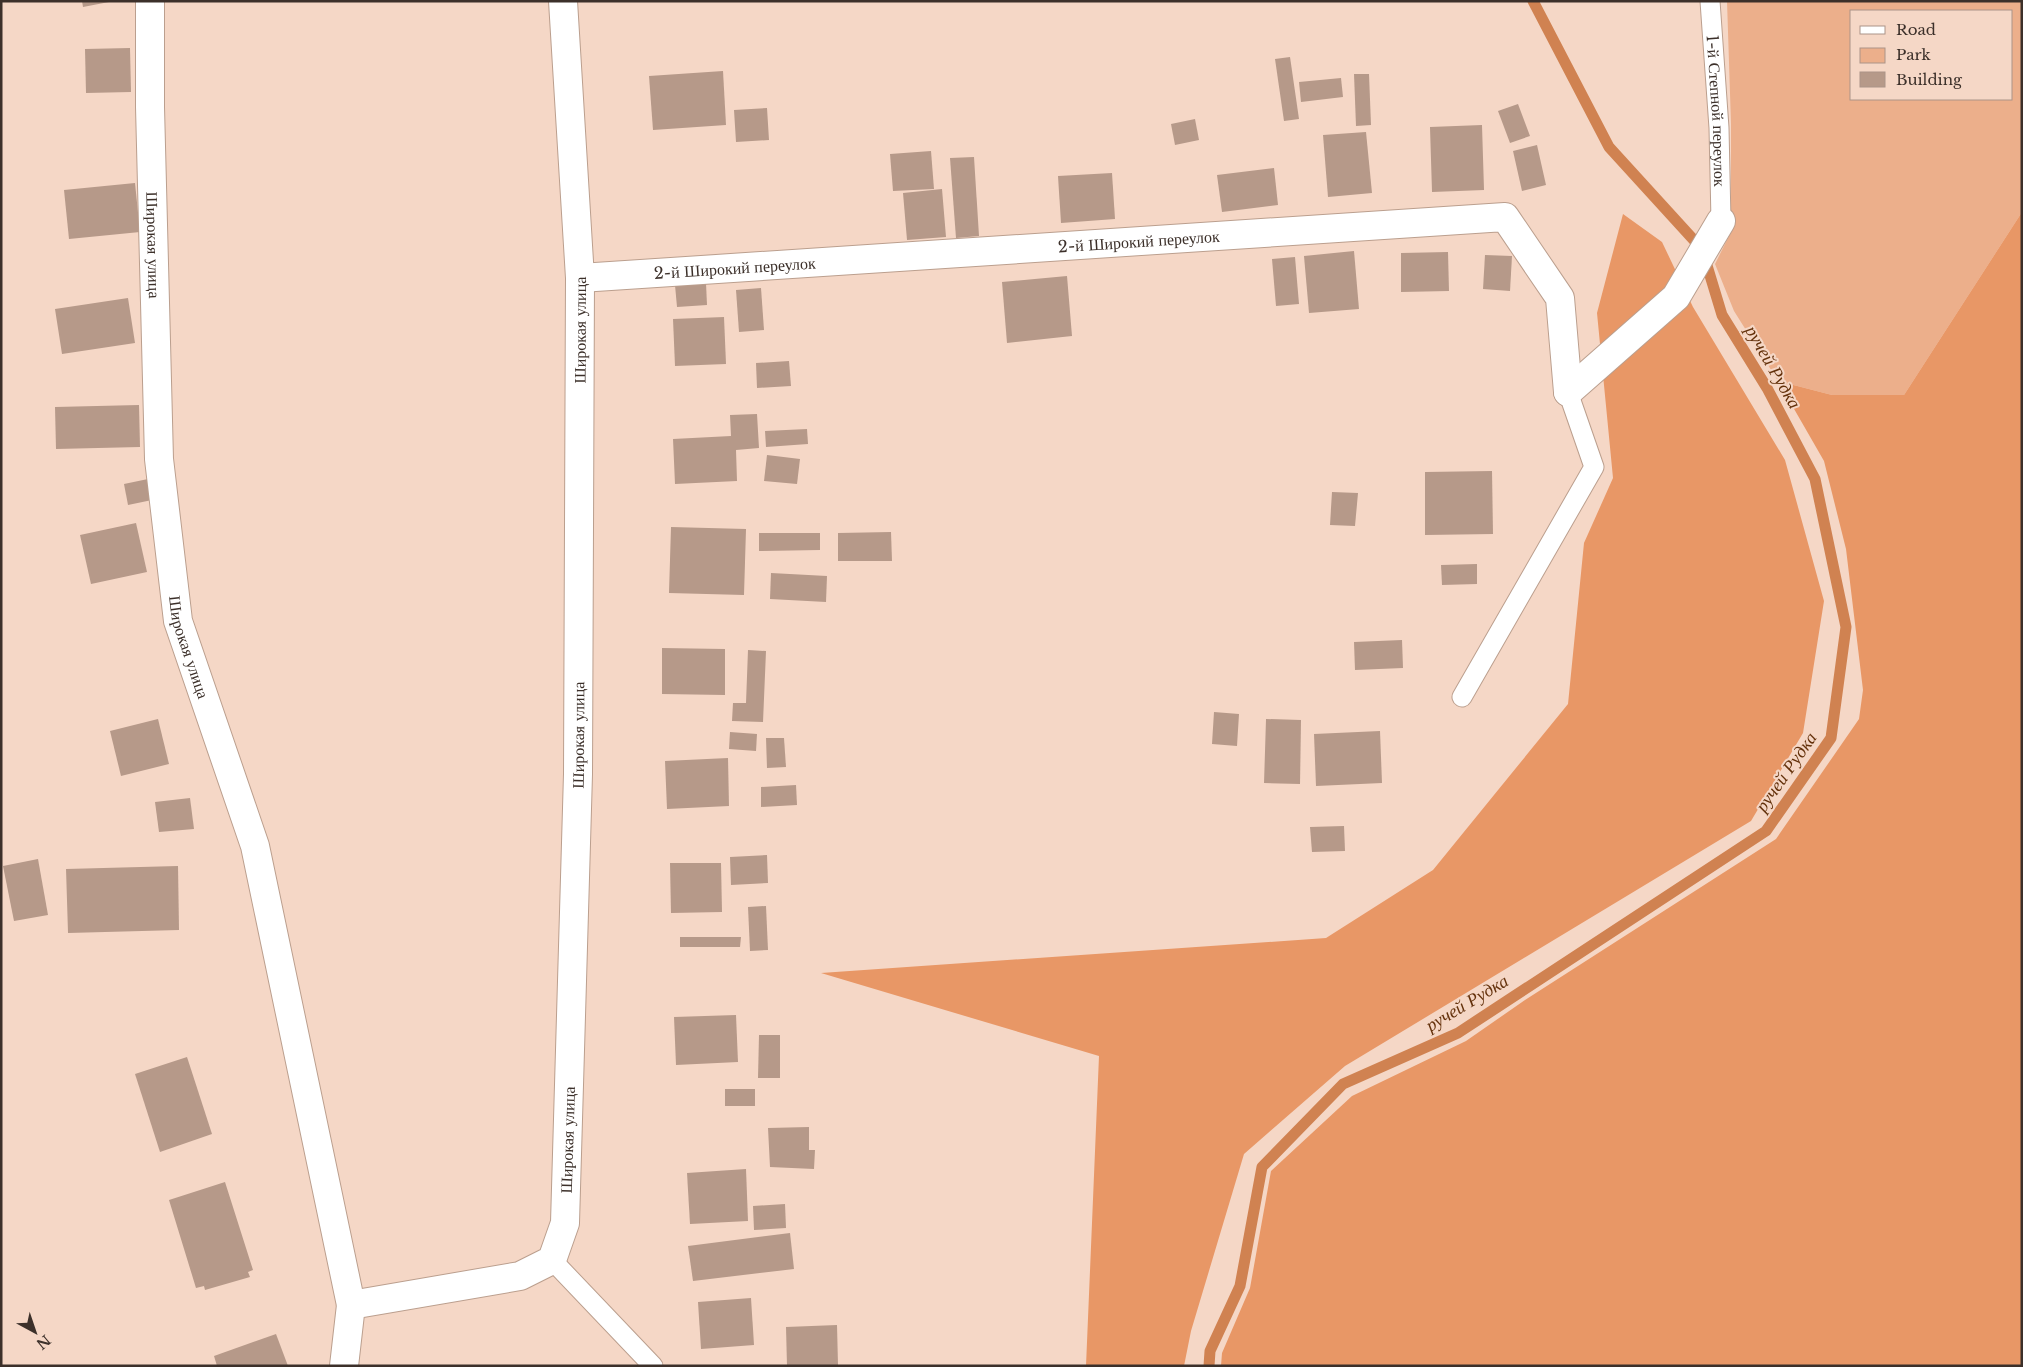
<svg xmlns="http://www.w3.org/2000/svg" width="2023" height="1367" font-family="'Libre Baskerville',serif">
  <style>
    .green { fill: #ecaf8b; fill-rule: evenodd }
    .forest { fill: #e89766 }
    .lines { fill: none; stroke-linecap: round; stroke-linejoin: round }
    .stream { stroke: #d08251; stroke-width: 11 }
    .building { fill: #b69989 }
    .service-casing { stroke: #bb9f8e; stroke-width: 21 }
    .minor-casing { stroke: #bb9f8e; stroke-width: 30 }
    .service { stroke: #fff; stroke-width: 19 }
    .minor { stroke: #fff; stroke-width: 28 }
    .labels { text-anchor: middle; stroke-width: 4; stroke-linejoin: round; paint-order: stroke }
    .street-label { font-size: 16px; fill: #3c302a; stroke: #f5d7c6 }
    .water-label { font-size: 18px; font-style: italic; fill: #64310b; stroke: #f5d7c6 }
  </style>
  <rect width="100%" height="100%" fill="#f5d7c6"/>
  <path class="green" d="M 1727,1 L 2022,1 L 2022,212 L 1904,395 L 1832,395 L 1778,381 L 1734,311 L 1715,264 L 1731,232 L 1731,124 ZM 1852,11 L 2012,11 L 2012,99 L 1852,99 Z"/>
  <g class="forest">
    <path d="M 2022,212 L 2022,1366 L 1221,1366 L 1222,1353 L 1250,1288 L 1271,1171 L 1352,1096 L 1466,1041 L 1525,1000 L 1776,839 L 1859,719 L 1863,690 L 1846,549 L 1824,461 L 1778,381 L 1832,395 L 1904,395 Z"/>
    <path d="M 1623,214 L 1662,242 L 1693,307 L 1785,460 L 1824,601 L 1803,733 L 1751,821 L 1345,1066 L 1244,1154 L 1191,1331 L 1184,1366 L 1086,1366 L 1099,1056 L 821,973 L 1326,938 L 1433,870 L 1568,704 L 1584,543 L 1613,478 L 1597,313 Z"/>
  </g>
  <g class="lines">
    <path class="stream" d="M 1209,1366 L 1210,1351 L 1240,1286 L 1262,1167 L 1343,1084 L 1458,1033 L 1766,831 L 1831,738 L 1846,627 L 1815,479 L 1767,388 L 1722,315 L 1702,249 L 1609,147 L 1533,1"/>
  </g>
  <g class="building">
    <path d="M 82,1 L 109,1 L 109,2 L 83,7 Z"/>
    <path d="M 130,48 L 131,92 L 86,93 L 85,49 Z"/>
    <path d="M 1290,57 L 1299,119 L 1284,121 L 1275,59 Z"/>
    <path d="M 723,71 L 726,125 L 653,130 L 649,76 Z"/>
    <path d="M 1354,74 L 1369,74 L 1371,125 L 1356,126 Z"/>
    <path d="M 1341,78 L 1343,97 L 1301,102 L 1299,82 Z"/>
    <path d="M 1518,104 L 1530,136 L 1510,143 L 1498,111 Z"/>
    <path d="M 767,108 L 769,140 L 736,142 L 734,110 Z"/>
    <path d="M 1195,119 L 1199,140 L 1175,145 L 1171,124 Z"/>
    <path d="M 1482,125 L 1484,190 L 1432,192 L 1430,127 Z"/>
    <path d="M 1366,132 L 1372,193 L 1328,197 L 1323,135 Z"/>
    <path d="M 1537,145 L 1546,185 L 1522,191 L 1513,151 Z"/>
    <path d="M 931,151 L 934,189 L 893,191 L 890,154 Z"/>
    <path d="M 974,157 L 979,236 L 956,238 L 950,158 Z"/>
    <path d="M 1274,168 L 1278,205 L 1222,212 L 1217,175 Z"/>
    <path d="M 1112,173 L 1115,219 L 1061,223 L 1058,176 Z"/>
    <path d="M 135,183 L 140,232 L 69,239 L 64,190 Z"/>
    <path d="M 942,189 L 946,237 L 907,240 L 903,193 Z"/>
    <path d="M 1354,251 L 1359,309 L 1309,313 L 1304,256 Z"/>
    <path d="M 1448,252 L 1449,291 L 1401,292 L 1401,253 Z"/>
    <path d="M 1485,255 L 1512,256 L 1510,291 L 1483,289 Z"/>
    <path d="M 1295,257 L 1299,304 L 1276,306 L 1272,259 Z"/>
    <path d="M 1067,276 L 1072,336 L 1007,343 L 1002,282 Z"/>
    <path d="M 706,283 L 707,305 L 677,307 L 675,285 Z"/>
    <path d="M 761,288 L 764,330 L 739,332 L 736,290 Z"/>
    <path d="M 128,298 L 135,343 L 62,354 L 55,309 Z"/>
    <path d="M 724,317 L 726,364 L 675,366 L 673,319 Z"/>
    <path d="M 789,361 L 791,386 L 757,388 L 756,363 Z"/>
    <path d="M 139,405 L 140,447 L 56,449 L 55,407 Z"/>
    <path d="M 757,414 L 759,448 L 736,450 L 737,481 L 675,484 L 673,439 L 731,436 L 730,415 Z"/>
    <path d="M 807,429 L 808,444 L 766,447 L 765,431 Z"/>
    <path d="M 767,455 L 800,459 L 797,484 L 764,481 Z"/>
    <path d="M 1492,471 L 1493,534 L 1425,535 L 1425,472 Z"/>
    <path d="M 148,479 L 152,500 L 128,505 L 124,484 Z"/>
    <path d="M 1332,492 L 1358,493 L 1355,526 L 1330,525 Z"/>
    <path d="M 136,523 L 147,572 L 91,584 L 80,535 Z"/>
    <path d="M 671,527 L 746,529 L 744,595 L 669,593 Z"/>
    <path d="M 891,532 L 892,561 L 838,561 L 838,533 Z"/>
    <path d="M 759,533 L 820,533 L 820,550 L 759,551 Z"/>
    <path d="M 1477,564 L 1477,584 L 1442,585 L 1441,565 Z"/>
    <path d="M 771,573 L 827,576 L 826,602 L 770,599 Z"/>
    <path d="M 1402,640 L 1403,668 L 1355,670 L 1354,642 Z"/>
    <path d="M 662,648 L 725,649 L 725,695 L 662,694 Z"/>
    <path d="M 748,650 L 766,651 L 763,722 L 732,721 L 733,703 L 746,703 Z"/>
    <path d="M 1214,712 L 1239,714 L 1237,746 L 1212,744 Z"/>
    <path d="M 158,719 L 169,764 L 121,776 L 110,731 Z"/>
    <path d="M 1266,719 L 1301,720 L 1300,784 L 1264,783 Z"/>
    <path d="M 1380,731 L 1382,783 L 1316,786 L 1314,734 Z"/>
    <path d="M 730,732 L 757,734 L 756,751 L 729,749 Z"/>
    <path d="M 766,738 L 784,738 L 786,767 L 767,768 Z"/>
    <path d="M 728,758 L 729,806 L 667,809 L 665,761 Z"/>
    <path d="M 796,785 L 797,805 L 761,807 L 761,787 Z"/>
    <path d="M 190,798 L 194,829 L 159,832 L 155,802 Z"/>
    <path d="M 1344,826 L 1345,851 L 1312,852 L 1310,827 Z"/>
    <path d="M 767,855 L 768,883 L 731,885 L 730,857 Z"/>
    <path d="M 38,859 L 48,915 L 14,921 L 3,866 Z"/>
    <path d="M 670,863 L 721,863 L 722,912 L 671,913 Z"/>
    <path d="M 178,866 L 179,930 L 68,933 L 66,869 Z"/>
    <path d="M 766,906 L 768,950 L 750,951 L 748,907 Z"/>
    <path d="M 680,937 L 741,937 L 740,947 L 680,947 Z"/>
    <path d="M 736,1015 L 738,1062 L 676,1065 L 674,1017 Z"/>
    <path d="M 759,1035 L 780,1035 L 780,1078 L 758,1078 Z"/>
    <path d="M 187,1057 L 212,1134 L 160,1152 L 135,1074 Z"/>
    <rect x="725" y="1089" width="30" height="17"/>
    <path d="M 809,1127 L 809,1150 L 815,1150 L 814,1169 L 770,1167 L 768,1128 Z"/>
    <path d="M 746,1169 L 748,1221 L 690,1224 L 687,1173 Z"/>
    <path d="M 225,1182 L 253,1270 L 248,1272 L 250,1277 L 205,1290 L 204,1286 L 196,1288 L 169,1200 Z"/>
    <path d="M 785,1204 L 786,1228 L 754,1230 L 753,1206 Z"/>
    <path d="M 790,1233 L 794,1269 L 693,1281 L 688,1246 Z"/>
    <path d="M 751,1298 L 754,1345 L 701,1349 L 698,1302 Z"/>
    <path d="M 837,1325 L 838,1365 L 787,1366 L 786,1327 Z"/>
    <path d="M 276,1334 L 288,1366 L 217,1366 L 214,1356 Z"/>
  </g>
  <g class="lines">
    <g class="service-casing">
      <g id="service">
        <path id="s1" d="M 1710,1 L 1719,128 L 1721,221"/>
        <path d="M 1462,697 L 1594,467 L 1568,392"/>
        <path d="M 552,1260 L 653,1366"/>
      </g>
    </g>
    <g class="minor-casing">
      <g id="minor">
        <path id="s2" d="M 150,1 L 150,107 L 159,459 L 178,621 L 255,846 L 351,1305"/>
        <path id="s3" d="M 580,278 L 1505,217 L 1560,298 L 1568,392"/>
        <path d="M 1568,392 L 1676,297 L 1721,221"/>
        <path id="s4" d="M 344,1366 L 351,1305 L 520,1276 L 552,1260 L 565,1223 L 578,774 L 580,278 L 563,1"/>
      </g>
    </g>
    <use href="#service" class="service"/>
    <use href="#minor" class="minor"/>
  </g>
  <g class="labels">
    <g class="street-label">
      <text dy="6" stroke="none"><textPath href="#s1" startOffset="110">1-й Степной переулок</textPath></text>
      <text dy="6" stroke="none"><textPath href="#s3" startOffset="560">2-й Широкий переулок</textPath></text>
      <text dy="6" stroke="none"><textPath href="#s2" startOffset="244">Широкая улица</textPath></text>
      <text dy="6" stroke="none"><textPath href="#s3" startOffset="155">2-й Широкий переулок</textPath></text>
      <text dy="6" stroke="none"><textPath href="#s4" startOffset="1201">Широкая улица</textPath></text>
      <text dy="6" stroke="none"><textPath href="#s2" startOffset="649">Широкая улица</textPath></text>
      <text dy="6" stroke="none"><textPath href="#s4" startOffset="796">Широкая улица</textPath></text>
      <text dy="6" stroke="none"><textPath href="#s4" startOffset="391">Широкая улица</textPath></text>
    </g>
    <g class="water-label">
      <text transform="translate(1773 367) rotate(60)" y="6">ручей Рудка</text>
      <text transform="translate(1786 772) rotate(-55)" y="6">ручей Рудка</text>
      <text transform="translate(1467 1003) rotate(-31)" y="6">ручей Рудка</text>
    </g>
  </g>
  <rect width="2023" height="1367" fill="none" stroke="#3c302a" stroke-width="5"/>
  <rect x="1850" y="10" width="162" height="90" fill="#f5d7c6" stroke="#ab9488"/>
  <rect x="1860" y="26" width="25" height="8" fill="#ffffff" stroke="#ab9488"/>
  <text x="1896" y="35" font-size="15" fill="#3c302a">Road</text>
  <rect x="1860" y="48" width="25" height="15" fill="#ecaf8b" stroke="#ab9488"/>
  <text x="1896" y="60" font-size="15" fill="#3c302a">Park</text>
  <rect x="1860" y="72" width="25" height="15" fill="#b69989" stroke="#ab9488"/>
  <text x="1896" y="85" font-size="15" fill="#3c302a">Building</text>
  <g transform="translate(35 1332) rotate(140)" stroke="#f5d7c6" stroke-width="4" paint-order="stroke">
  <path d="M0-4L9 19L0 12L-9 19Z" fill="#3c302a"/>
  <text y="-8" font-size="14" font-weight="bold" text-anchor="middle" fill="#3c302a">N</text>
  </g>
</svg>
